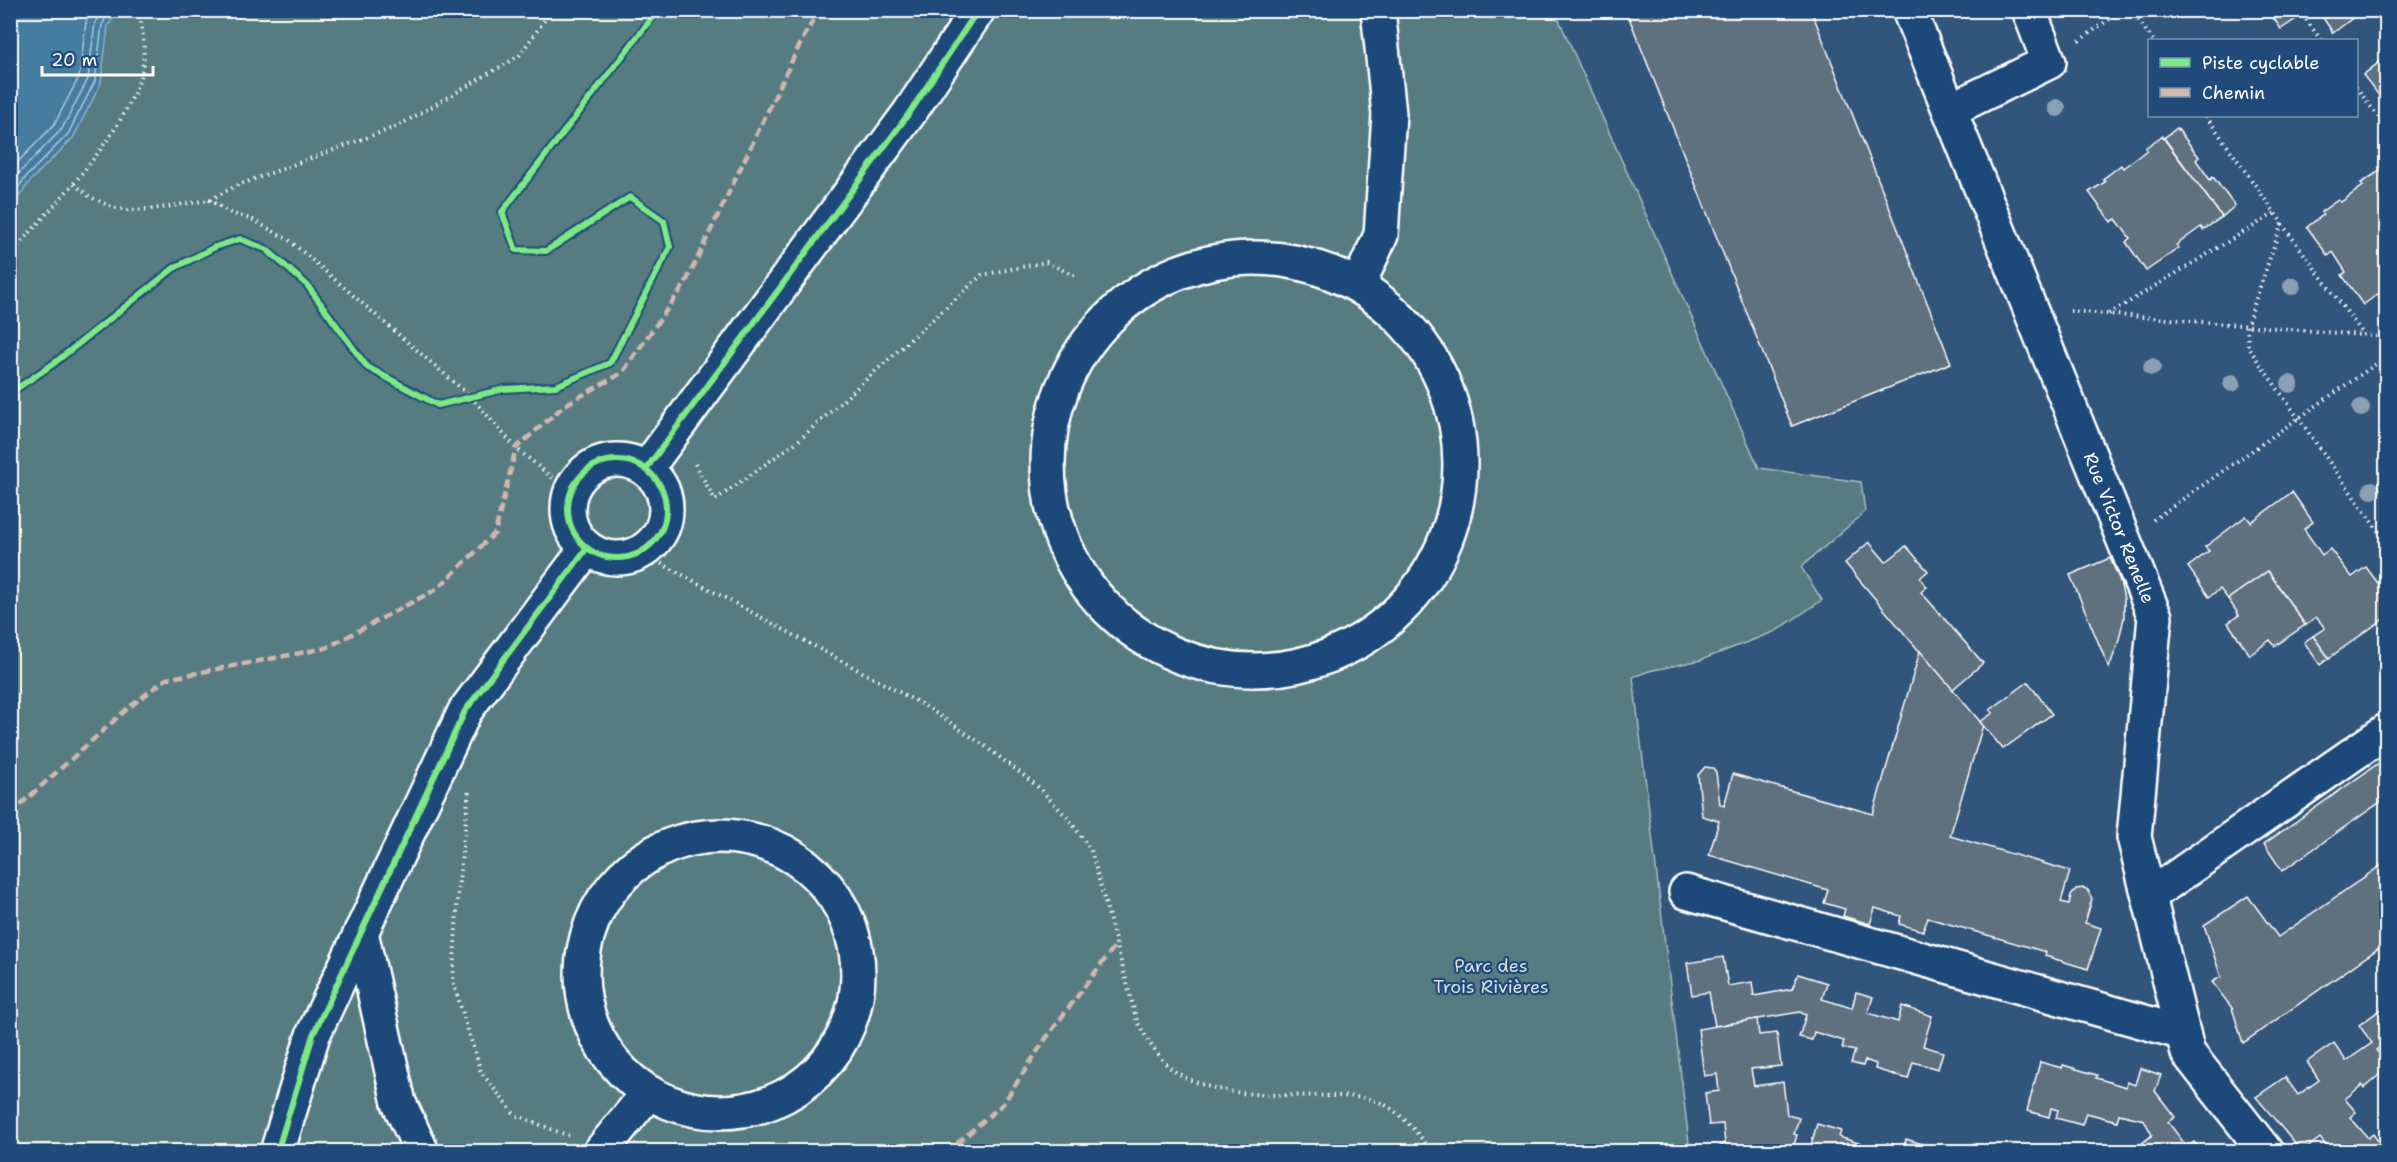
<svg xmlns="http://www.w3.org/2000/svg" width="2397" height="1162" font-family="'Shantell Sans',sans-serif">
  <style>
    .green { fill: #567c81; stroke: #aabec0; stroke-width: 1.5 }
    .water { fill: #457da0; stroke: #8fb1c6; stroke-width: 1.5 }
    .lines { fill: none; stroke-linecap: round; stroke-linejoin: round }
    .shore { stroke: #b5cbd9; stroke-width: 1.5 }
    .building { fill: #5f707f; stroke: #fff; stroke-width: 1.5 }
    .minor-casing { stroke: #fff; stroke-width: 38 }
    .path { stroke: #fff; stroke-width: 4; stroke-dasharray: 1.5 4.5; stroke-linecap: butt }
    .minor { stroke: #1f4a7a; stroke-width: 33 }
    .quiet { stroke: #d1b7ad; stroke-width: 4.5; stroke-dasharray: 9 4.5; stroke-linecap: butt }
    .cycleway-casing { stroke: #1f4a7a; stroke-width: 10 }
    .cycleway { stroke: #7ce984; stroke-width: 6 }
    .tree { fill: #8ca0b3 }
    .labels { text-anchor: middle; stroke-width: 4.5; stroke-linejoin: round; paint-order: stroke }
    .street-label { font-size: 18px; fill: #fff; stroke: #1f4a7a }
    .park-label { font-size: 18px; fill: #d5dee0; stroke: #1f4a7a }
  </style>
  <rect width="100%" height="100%" fill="#32557c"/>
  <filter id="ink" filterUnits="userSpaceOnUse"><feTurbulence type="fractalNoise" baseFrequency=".0167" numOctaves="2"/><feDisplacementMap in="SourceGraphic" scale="12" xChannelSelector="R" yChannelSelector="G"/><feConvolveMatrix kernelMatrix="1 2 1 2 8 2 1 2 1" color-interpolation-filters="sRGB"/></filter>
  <g filter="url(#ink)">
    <path class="green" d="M 10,11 L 1555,11 L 1759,468 L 1861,482 L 1865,512 L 1801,567 L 1822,600 L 1776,631 L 1701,660 L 1649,671 L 1633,677 L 1690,1151 L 11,1151 Z"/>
    <path class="water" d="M 11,10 L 117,11 L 108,26 L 101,83 L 73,138 L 31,180 L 11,208 Z"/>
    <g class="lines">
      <g class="shore">
        <path d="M 10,170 L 54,125 L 79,77 L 86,22 L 91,10"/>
        <path d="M 10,185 L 21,171 L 62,129 L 88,79 L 95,23 L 102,10"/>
        <path d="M 10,198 L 26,177 L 68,134 L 95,81 L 102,25 L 110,10"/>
      </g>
    </g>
    <g class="building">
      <path d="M 1626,10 L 1811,10 L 1951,363 L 1792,426 Z"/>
      <path d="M 2268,10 L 2294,10 L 2299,17 L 2281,29 Z"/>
      <path d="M 2318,10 L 2363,10 L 2333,33 Z"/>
      <path d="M 2386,57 L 2386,94 L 2381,98 L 2363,75 Z"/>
      <path d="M 2177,128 L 2199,157 L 2196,160 L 2210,180 L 2213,177 L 2235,206 L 2222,217 L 2164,138 Z"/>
      <path d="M 2162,136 L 2222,217 L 2203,230 L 2201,227 L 2176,245 L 2179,248 L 2146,271 L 2126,242 L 2130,238 L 2116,219 L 2111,222 L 2089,192 L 2105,182 L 2103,179 L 2121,165 L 2123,168 L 2147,150 L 2145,148 Z"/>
      <path d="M 2381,170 L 2383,173 L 2386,170 L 2386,292 L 2380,296 L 2378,294 L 2363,305 L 2342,275 L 2346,272 L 2333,252 L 2328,256 L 2307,227 L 2323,215 L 2321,212 L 2338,200 L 2341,202 L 2363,186 L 2361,183 Z"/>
      <path d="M 2292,492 L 2313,522 L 2304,529 L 2322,555 L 2330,549 L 2352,577 L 2366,567 L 2386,594 L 2386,617 L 2329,658 L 2313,636 L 2325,628 L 2316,617 L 2305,625 L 2268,571 L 2228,599 L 2220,589 L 2209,597 L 2188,567 L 2209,551 L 2205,547 L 2246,516 L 2251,522 Z"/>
      <path d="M 1869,542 L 1886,562 L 1906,546 L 1928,571 L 1920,578 L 1927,587 L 1921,592 L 1983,663 L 1952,690 L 1845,563 Z"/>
      <path d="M 2110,558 L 2120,581 L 2124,599 L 2124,618 L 2118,643 L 2109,668 L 2070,575 Z"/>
      <path d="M 2268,571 L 2305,625 L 2275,646 L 2270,640 L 2250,655 L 2228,623 L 2239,615 L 2228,599 Z"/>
      <path d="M 2313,636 L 2329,658 L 2320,665 L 2304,642 Z"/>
      <path d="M 1920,651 L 1983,725 L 1950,836 L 2070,871 L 2061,902 L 2069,904 L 2071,895 L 2076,889 L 2084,888 L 2088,890 L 2092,899 L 2085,923 L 2101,928 L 2088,969 L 2045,956 L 2046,952 L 1928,918 L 1923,931 L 1899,924 L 1901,916 L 1875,908 L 1870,924 L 1843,916 L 1845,909 L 1824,903 L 1828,890 L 1709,855 L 1719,821 L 1702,816 L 1698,775 L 1705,767 L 1713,768 L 1716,772 L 1720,804 L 1724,806 L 1733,774 L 1873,814 Z"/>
      <path d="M 2028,682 L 2052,714 L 2003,749 L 1980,722 L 1993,713 L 1990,710 Z"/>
      <path d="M 2386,758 L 2386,798 L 2282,871 L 2264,844 Z"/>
      <path d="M 2386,862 L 2386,943 L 2243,1043 L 2232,1008 L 2212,982 L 2221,977 L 2204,925 L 2248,896 L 2278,937 Z"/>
      <path d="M 1723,957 L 1728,986 L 1752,982 L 1754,996 L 1792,989 L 1798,974 L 1827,983 L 1822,999 L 1852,1008 L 1856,992 L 1873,997 L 1868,1013 L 1898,1022 L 1902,1006 L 1932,1016 L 1923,1046 L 1943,1052 L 1938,1069 L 1913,1062 L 1908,1079 L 1875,1069 L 1876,1064 L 1865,1060 L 1863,1066 L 1851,1063 L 1855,1051 L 1842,1048 L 1844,1041 L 1814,1032 L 1812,1040 L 1799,1037 L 1806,1015 L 1800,1012 L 1715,1026 L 1709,992 L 1692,995 L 1687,963 Z"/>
      <path d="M 2386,1006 L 2386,1041 L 2376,1050 L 2386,1062 L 2386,1069 L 2364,1088 L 2362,1085 L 2345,1099 L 2356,1112 L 2350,1117 L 2368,1138 L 2373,1134 L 2386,1152 L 2331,1152 L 2320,1138 L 2302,1152 L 2256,1097 L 2285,1077 L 2298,1095 L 2319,1080 L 2307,1062 L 2334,1043 L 2346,1061 L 2372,1043 L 2359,1025 Z"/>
      <path d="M 1757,1019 L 1759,1035 L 1777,1033 L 1781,1066 L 1751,1069 L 1754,1086 L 1783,1082 L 1787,1115 L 1799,1118 L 1794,1134 L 1797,1135 L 1792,1152 L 1716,1152 L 1718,1147 L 1725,1144 L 1723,1124 L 1709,1125 L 1705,1093 L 1719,1091 L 1717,1074 L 1704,1076 L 1698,1029 Z"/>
      <path d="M 2040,1062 L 2062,1068 L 2063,1065 L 2097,1075 L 2096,1078 L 2126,1087 L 2127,1082 L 2135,1085 L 2140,1068 L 2161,1075 L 2155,1091 L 2175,1117 L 2168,1122 L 2187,1147 L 2181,1152 L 2145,1152 L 2140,1145 L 2152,1135 L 2144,1120 L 2119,1114 L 2117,1121 L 2086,1113 L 2082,1125 L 2056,1118 L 2058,1110 L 2051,1108 L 2049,1117 L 2027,1111 Z"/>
      <path d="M 1817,1124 L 1841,1131 L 1839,1137 L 1868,1146 L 1866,1152 L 1809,1152 Z"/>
      <path d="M 1906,1139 L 1932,1147 L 1931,1152 L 1884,1152 L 1887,1143 L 1904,1148 Z"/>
      <path d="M 2194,1142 L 2202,1152 L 2181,1152 L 2187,1147 Z"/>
    </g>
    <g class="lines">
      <g class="minor-casing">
        <g id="minor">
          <path d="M 1909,10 L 2155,617 L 2134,837 L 2188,1053 L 2266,1152"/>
          <path d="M 1950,110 L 2049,62 L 2029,10"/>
          <circle cx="1254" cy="464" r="206"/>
          <path d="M 1359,283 L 1381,235 L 1389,114 L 1378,10"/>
          <circle cx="617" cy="509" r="49"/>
          <path d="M 646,469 L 910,112 L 978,10"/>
          <circle cx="720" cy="974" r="138"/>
          <path d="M 1686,892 L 2183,1033"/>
          <path d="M 2149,896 L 2386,731"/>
          <path d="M 361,932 L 399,1103 L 422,1152"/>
          <path d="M 277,1152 L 313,1035 L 465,711 L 587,548"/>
          <path d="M 600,1152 L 648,1093"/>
        </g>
      </g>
      <g class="path">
        <path d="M 2131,10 L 2153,40"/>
        <path d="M 2299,10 L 2321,40"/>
        <path d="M 2079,41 L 2122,10"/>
        <path d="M 2356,87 L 2386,127"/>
        <path d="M 2206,116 L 2282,223 L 2247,325 L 2248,347 L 2386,542"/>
        <path d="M 74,184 L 90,197 L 112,207 L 127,210 L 153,209 L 209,200 L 236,186 L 398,126 L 519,56 L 552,10"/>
        <path d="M 209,200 L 231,213 L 253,220 L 289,240 L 471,397 L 516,448 L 571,493"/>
        <path d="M 2282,224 L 2364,335"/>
        <path d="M 10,255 C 54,204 118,143 140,78 C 146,59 144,30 138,10"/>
        <path d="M 2070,311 L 2386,337"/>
        <path d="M 2109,314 L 2275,213"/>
        <path d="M 695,464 L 715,500 L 798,441 L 982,275 L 1046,262 L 1077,277"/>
        <path d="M 2153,520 L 2386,357"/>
        <path d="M 640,552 L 925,706 L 985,746 L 1036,785 L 1068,818 L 1091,850 L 1137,1021 C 1147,1039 1159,1061 1176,1072 C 1220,1100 1279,1094 1329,1096 C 1347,1096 1370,1096 1387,1106 C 1405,1117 1419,1135 1432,1152"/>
        <path d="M 469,792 L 458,890 L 453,982 L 481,1072 L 515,1115 L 569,1136"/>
      </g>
      <use href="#minor" class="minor"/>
      <g class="quiet">
        <path d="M 10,814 L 127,709 L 166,679 L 326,648 L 437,589 L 495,533 L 516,448 L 565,405 L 622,373 L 685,284 L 800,44 L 819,10"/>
        <path d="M 947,1152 L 1003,1104 L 1044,1041 L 1117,943"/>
      </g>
      <g class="cycleway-casing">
        <g id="cycleway">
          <path d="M 10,393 L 53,364 L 174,268 L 215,247 L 240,239 L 266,249 L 307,285 L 367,367 L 438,405 L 504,389 L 556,386 L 610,363 L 670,247 L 664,221 L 630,197 L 546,251 L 516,250 L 502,212 L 658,10"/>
          <circle cx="617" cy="509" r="49"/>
          <path d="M 646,469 L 910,112 L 978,10"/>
          <path d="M 277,1152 L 313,1035 L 465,711 L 587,548"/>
        </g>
      </g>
      <use href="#cycleway" class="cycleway"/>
    </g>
    <g class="tree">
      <circle cx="2057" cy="108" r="9"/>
      <circle cx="2292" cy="286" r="9"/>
      <circle cx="2152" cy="367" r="9"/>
      <circle cx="2232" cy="383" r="9"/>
      <circle cx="2290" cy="384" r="9"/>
      <circle cx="2361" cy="408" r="9"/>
      <circle cx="2372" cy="490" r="9"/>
    </g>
  </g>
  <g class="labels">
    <g class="street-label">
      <text transform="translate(2119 528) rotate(68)" y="6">Rue Victor Renelle</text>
    </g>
    <g class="park-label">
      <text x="1491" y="972">Parc des<tspan x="1491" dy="21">Trois Rivières</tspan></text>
    </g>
  </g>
  <rect width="2397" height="1162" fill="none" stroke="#1f4a7a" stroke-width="36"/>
  <rect x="18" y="18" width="2361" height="1126" fill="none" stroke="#fff" stroke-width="2" filter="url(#ink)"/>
  <rect x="2148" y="39" width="210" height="78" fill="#1f4a7a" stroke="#7992af" stroke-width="1.5"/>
  <rect x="2160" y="58" width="30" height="9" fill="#7ce984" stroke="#7992af" stroke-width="1.5"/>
  <text x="2202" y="69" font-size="18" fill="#ffffff">Piste cyclable</text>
  <rect x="2160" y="88" width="30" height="9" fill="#d1b7ad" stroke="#7992af" stroke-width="1.5"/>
  <text x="2202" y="99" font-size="18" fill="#ffffff">Chemin</text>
  <path d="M42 66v9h111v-9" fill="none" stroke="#ffffff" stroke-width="3"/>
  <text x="51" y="66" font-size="18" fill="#ffffff" stroke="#1f4a7a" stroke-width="4.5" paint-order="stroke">20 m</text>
</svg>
